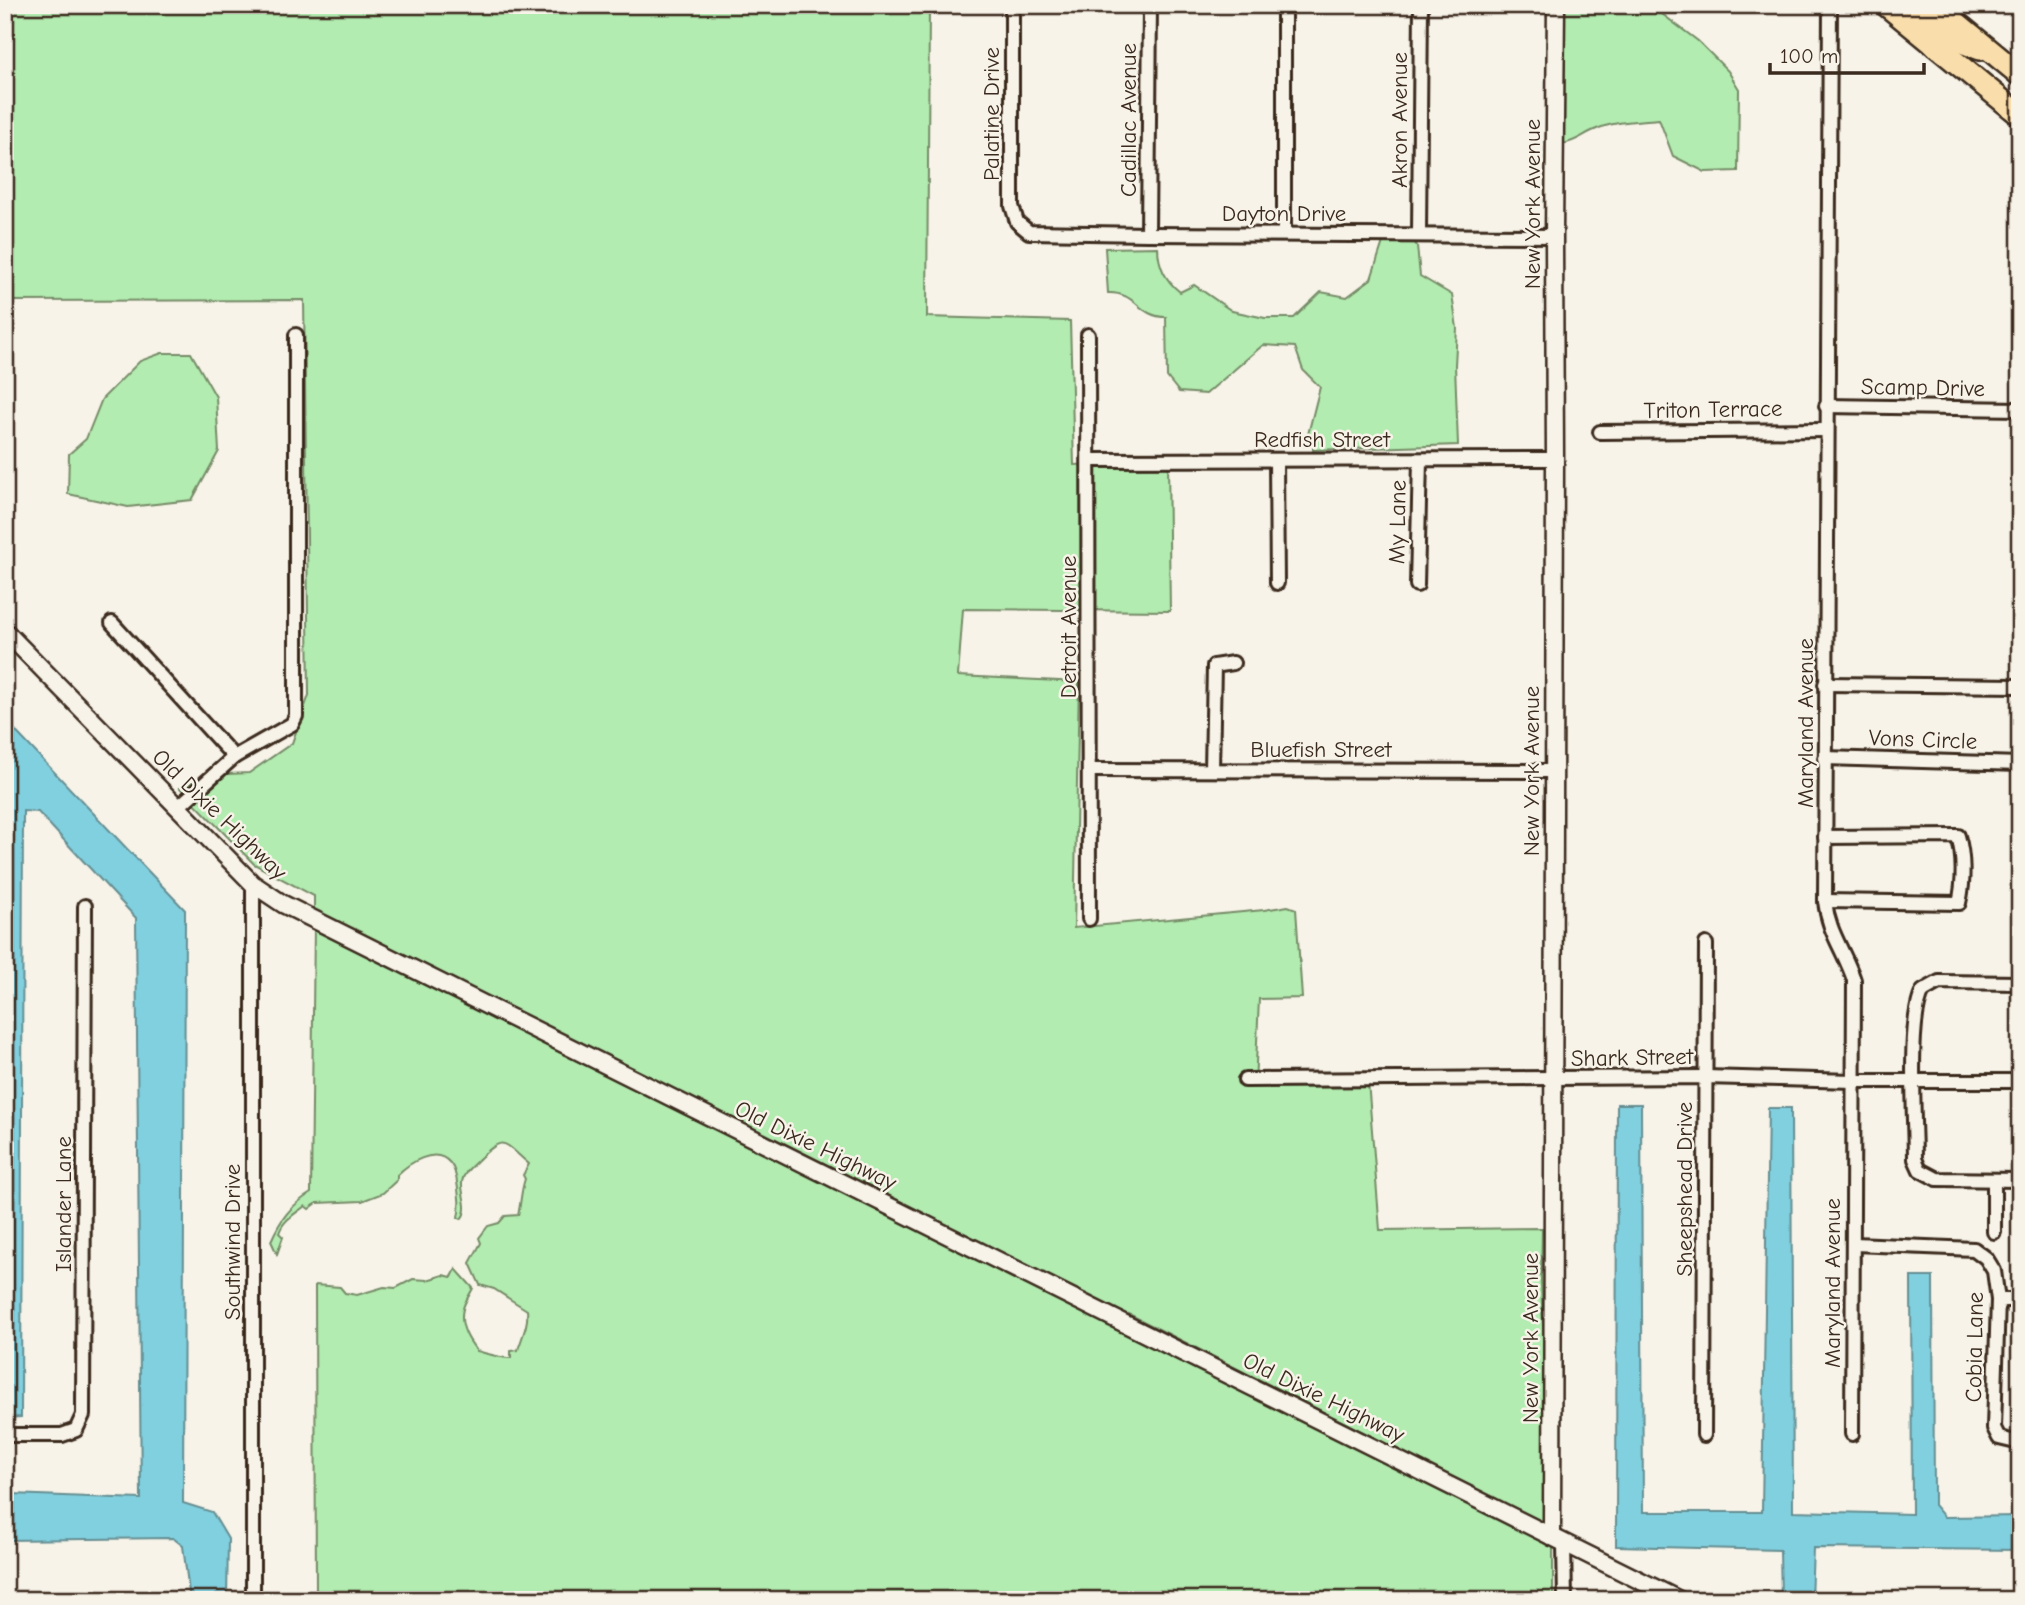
<svg xmlns="http://www.w3.org/2000/svg" width="2025" height="1605" font-family="'Comic Neue',sans-serif">
  <style>
    .green { fill: #b2ecb0; stroke: #768b67; stroke-width: 2 }
    .water { fill: #81d0df; stroke: #658e92; stroke-width: 2 }
    .lines { fill: none; stroke-linecap: round; stroke-linejoin: round }
    .street-casing { stroke: #3b2a1e; stroke-width: 18 }
    .secondary-casing { stroke: #3b2a1e; stroke-width: 21 }
    .highway-casing { stroke: #3b2a1e; stroke-width: 26 }
    .street { stroke: #f7f3e8; stroke-width: 12 }
    .secondary { stroke: #f7f3e8; stroke-width: 16 }
    .highway { stroke: #f9deab; stroke-width: 21 }
    .labels { text-anchor: middle; stroke-width: 5; stroke-linejoin: round; paint-order: stroke }
    .street-label { font-size: 23px; fill: #3b2a1e; stroke: #f7f3e8 }
  </style>
  <rect width="100%" height="100%" fill="#f7f3e8"/>
  <filter id="ink" filterUnits="userSpaceOnUse"><feTurbulence type="fractalNoise" baseFrequency=".0143" numOctaves="2"/><feDisplacementMap in="SourceGraphic" scale="14" xChannelSelector="R" yChannelSelector="G"/><feConvolveMatrix kernelMatrix="1 2 1 2 8 2 1 2 1" color-interpolation-filters="sRGB"/></filter>
  <g filter="url(#ink)">
    <g class="green">
      <path d="M 5,5 L 929,5 L 927,317 L 1070,321 L 1074,465 L 1168,461 L 1170,611 L 963,609 L 958,676 L 1079,682 L 1074,928 L 1264,910 L 1288,906 L 1296,909 L 1302,998 L 1259,999 L 1255,1085 L 1368,1081 L 1380,1230 L 1542,1228 L 1541,1282 L 1546,1393 L 1546,1528 L 1451,1480 L 1452,1477 L 1129,1314 L 1128,1319 L 314,914 L 314,896 L 254,864 L 180,788 L 198,779 L 227,774 L 249,773 L 292,743 L 309,695 L 304,300 L 5,301 Z"/>
      <path d="M 1564,5 L 1650,5 L 1698,41 L 1728,71 L 1739,89 L 1738,171 L 1705,172 L 1673,156 L 1659,119 C 1638,121 1612,121 1592,131 C 1581,136 1575,142 1562,144 Z"/>
      <path d="M 1405,231 L 1417,246 L 1420,276 L 1452,295 L 1457,328 L 1455,365 L 1458,445 L 1313,450 L 1313,445 L 1305,446 L 1320,387 L 1303,370 L 1295,347 L 1263,345 L 1206,394 L 1179,392 L 1167,377 L 1166,317 C 1138,317 1137,292 1108,293 L 1105,248 L 1158,247 C 1158,265 1166,281 1180,292 L 1194,285 L 1232,311 L 1265,318 L 1294,318 L 1321,292 L 1347,297 L 1371,279 L 1383,242 Z"/>
      <path d="M 162,353 L 191,353 L 216,397 L 219,451 L 192,500 L 128,507 L 68,494 L 69,454 L 86,439 L 102,399 L 140,361 Z"/>
      <path d="M 314,925 L 1553,1544 L 1553,1600 L 316,1600 L 315,1285 L 340,1287 L 345,1293 L 357,1295 L 384,1287 L 396,1288 L 413,1279 L 427,1280 L 443,1275 L 452,1277 L 456,1269 L 473,1288 C 470,1295 464,1302 463,1309 C 459,1324 468,1340 477,1351 C 485,1353 504,1359 511,1358 L 511,1351 L 518,1350 C 522,1337 529,1323 527,1310 L 494,1289 L 480,1285 L 470,1263 L 481,1243 L 479,1238 L 488,1226 L 499,1223 L 505,1216 L 518,1215 C 521,1203 521,1190 525,1179 L 523,1175 L 529,1164 C 502,1141 505,1134 477,1161 C 471,1167 463,1173 462,1182 C 461,1195 470,1209 461,1219 L 458,1217 C 461,1207 459,1200 458,1189 C 457,1181 456,1169 450,1163 C 435,1145 408,1164 397,1175 L 397,1180 L 383,1193 L 362,1201 L 317,1203 L 309,1209 L 305,1206 C 295,1214 283,1220 279,1233 L 283,1237 L 277,1254 L 271,1241 C 280,1220 291,1205 311,1193 Z"/>
    </g>
    <g class="water">
      <path d="M 5,720 L 185,910 L 183,1503 L 212,1512 L 228,1539 L 227,1600 L 190,1600 L 183,1546 L 173,1538 L 5,1540 L 5,1455 L 8,1455 L 12,1494 L 141,1499 L 136,918 L 38,812 L 23,811 L 21,1417 L 5,1418 Z"/>
      <path d="M 1617,1104 L 1641,1104 L 1643,1512 L 1762,1512 L 1768,1108 L 1791,1108 L 1793,1511 L 1912,1514 L 1911,1277 L 1933,1277 L 1934,1505 L 1944,1517 L 2020,1516 L 2020,1550 L 1813,1548 L 1811,1600 L 1781,1600 L 1780,1550 L 1616,1546 Z"/>
    </g>
    <g class="lines">
      <g class="street-casing">
        <g id="street">
          <path d="M 1012,5 L 1012,206 L 1017,222 L 1029,232 L 1148,234 L 1554,236"/>
          <path d="M 1830,5 L 1825,901 C 1828,932 1844,950 1854,980 L 1852,1434"/>
          <path d="M 1284,233 L 1284,5"/>
          <path d="M 1148,234 L 1150,5"/>
          <path d="M 1419,234 L 1421,5"/>
          <path d="M 1088,335 L 1089,919"/>
          <path d="M 1826,406 L 2020,409"/>
          <path d="M 1600,432 L 1827,430"/>
          <path d="M 1089,460 L 1555,459"/>
          <path d="M 1276,460 L 1277,583"/>
          <path d="M 1417,585 L 1420,460"/>
          <path d="M 112,623 L 234,757"/>
          <path d="M 1825,684 L 2020,686"/>
          <path d="M 1825,758 L 2020,764"/>
          <path d="M 1089,770 L 1554,771"/>
          <path d="M 1212,770 L 1214,666 L 1233,663"/>
          <path d="M 177,808 L 234,757 L 292,724 L 296,716 L 296,335"/>
          <path d="M 1825,901 L 1959,903 C 1964,882 1964,856 1958,836 L 1825,837"/>
          <path d="M 2020,983 L 1939,982 L 1923,991 C 1907,1020 1915,1121 1915,1159 L 1920,1170 L 1937,1179 L 2020,1180"/>
          <path d="M 1245,1080 L 1705,1077 L 1854,1081 L 2020,1081"/>
          <path d="M 1994,1232 L 1994,1180"/>
          <path d="M 1854,1244 L 1974,1249 L 1986,1258 L 1994,1271 L 1998,1300 L 1994,1428 L 1999,1438 L 2020,1443"/>
          <path d="M 1998,1300 L 2020,1300"/>
          <path d="M 5,1435 L 62,1435 L 76,1430 L 83,1415 L 85,906"/>
          <path d="M 1704,1435 L 1706,944"/>
          <path d="M 1564,1544 L 1565,1600"/>
          <path d="M 253,1600 L 253,884"/>
        </g>
      </g>
      <g class="secondary-casing">
        <g id="secondary">
          <path d="M 5,631 L 253,884 L 283,904 L 1679,1600"/>
          <path d="M 1552,1537 L 1555,459 L 1554,236 L 1556,5"/>
        </g>
      </g>
      <g class="highway-casing">
        <g id="highway">
          <path d="M 1886,5 L 2020,115"/>
          <path d="M 1912,5 L 1951,38 L 1980,49"/>
          <path d="M 1935,5 L 2020,75"/>
        </g>
      </g>
      <use href="#street" class="street"/>
      <use href="#secondary" class="secondary"/>
      <use href="#highway" class="highway"/>
    </g>
  </g>
  <g class="labels">
    <g class="street-label">
      <text transform="translate(991 114) rotate(-90)" y="8">Palatine Drive</text>
      <text transform="translate(1128 120) rotate(-90)" y="8">Cadillac Avenue</text>
      <text transform="translate(1399 120) rotate(-90)" y="8">Akron Avenue</text>
      <text transform="translate(1532 204) rotate(-90)" y="8">New York Avenue</text>
      <text x="1284" y="221">Dayton Drive</text>
      <text transform="translate(1923 387) rotate(1)" y="8">Scamp Drive</text>
      <text transform="translate(1713 409) rotate(-1)" y="8">Triton Terrace</text>
      <text x="1322" y="447">Redfish Street</text>
      <text transform="translate(1397 522) rotate(-89)" y="8">My Lane</text>
      <text transform="translate(1068 627) rotate(-90)" y="8">Detroit Avenue</text>
      <text transform="translate(1805 723) rotate(-90)" y="8">Maryland Avenue</text>
      <text transform="translate(1923 739) rotate(2)" y="8">Vons Circle</text>
      <text x="1321" y="757">Bluefish Street</text>
      <text transform="translate(1531 771) rotate(-90)" y="8">New York Avenue</text>
      <text transform="translate(220 814) rotate(44)" y="8">Old Dixie Highway</text>
      <text transform="translate(1632 1057) rotate(-1)" y="8">Shark Street</text>
      <text transform="translate(816 1145) rotate(26)" y="8">Old Dixie Highway</text>
      <text transform="translate(1684 1189) rotate(-90)" y="8">Sheepshead Drive</text>
      <text transform="translate(63 1204) rotate(-90)" y="8">Islander Lane</text>
      <text transform="translate(232 1242) rotate(-90)" y="8">Southwind Drive</text>
      <text transform="translate(1832 1283) rotate(-90)" y="8">Maryland Avenue</text>
      <text transform="translate(1530 1338) rotate(-90)" y="8">New York Avenue</text>
      <text transform="translate(1974 1347) rotate(-89)" y="8">Cobia Lane</text>
      <text transform="translate(1324 1397) rotate(26)" y="8">Old Dixie Highway</text>
    </g>
  </g>
  <rect width="2025" height="1605" fill="none" stroke="#f7f3e8" stroke-width="28"/>
  <rect x="14" y="14" width="1997" height="1577" fill="none" stroke="#3b2a1e" stroke-width="2.5" filter="url(#ink)"/>
  <path d="M1770 63v10h154v-10" fill="none" stroke="#3b2a1e" stroke-width="3.5"/>
  <text x="1780" y="63" font-size="21" fill="#3b2a1e" stroke="#f7f3e8" stroke-width="5" paint-order="stroke">100 m</text>
</svg>
